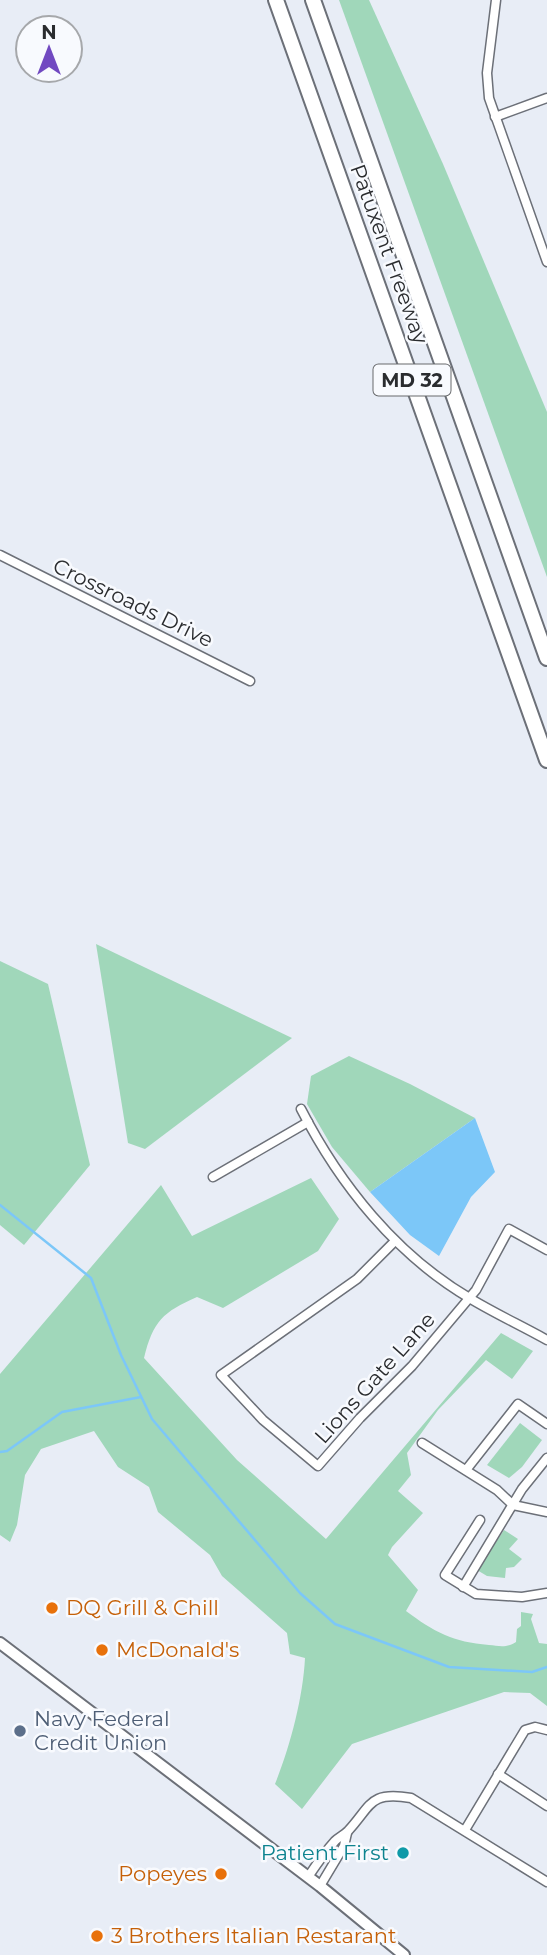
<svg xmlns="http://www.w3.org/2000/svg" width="547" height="1955" font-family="Montserrat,sans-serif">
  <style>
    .green { fill: #a0d7ba }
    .water { fill: #7cc7f8 }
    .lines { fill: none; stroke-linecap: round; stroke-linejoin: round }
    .stream { stroke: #7cc7f8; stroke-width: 2.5 }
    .street-casing { stroke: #6c7078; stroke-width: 11 }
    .secondary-casing { stroke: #6c7078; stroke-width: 14 }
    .highway-casing { stroke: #6c7078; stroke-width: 18 }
    .street { stroke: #fff; stroke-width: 8 }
    .secondary { stroke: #fff; stroke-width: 10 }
    .highway { stroke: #fff; stroke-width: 14 }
    .food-dot { fill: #e8710a; stroke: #f8fafe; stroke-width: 2.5 }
    .service-dot { fill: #5c6f8a; stroke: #f8fafe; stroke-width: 2.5 }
    .culture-dot { fill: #0f9aa8; stroke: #f8fafe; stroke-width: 2.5 }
    .labels { text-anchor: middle; stroke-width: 5; stroke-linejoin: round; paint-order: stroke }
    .shield { fill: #f8fafe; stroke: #686a6d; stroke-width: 2 }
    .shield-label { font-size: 19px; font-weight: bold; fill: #2a2c2f }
    .street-label { font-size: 21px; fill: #2a2c2f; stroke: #f8fafe }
    .food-label { font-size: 21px; fill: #c56008; stroke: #f8fafe; text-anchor: start }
    .service-label { font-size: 21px; fill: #4e5e75; stroke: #f8fafe; text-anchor: start }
    .culture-label { font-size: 21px; fill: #0d838f; stroke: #f8fafe; text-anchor: end }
  </style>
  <rect width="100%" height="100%" fill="#e8edf6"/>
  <g class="green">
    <path d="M 339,0 L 369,0 L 443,164 L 547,412 L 547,577 Z"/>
    <path d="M 96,944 L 292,1038 L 145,1149 L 128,1143 Z"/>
    <path d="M 0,961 L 48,984 L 90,1165 L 24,1245 L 0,1225 Z"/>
    <path d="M 349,1056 L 410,1084 L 475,1118 L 370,1192 L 332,1147 L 307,1104 L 311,1076 Z"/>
    <path d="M 311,1178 L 339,1219 L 318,1251 L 223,1308 L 197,1297 C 163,1312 153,1321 144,1358 L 237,1460 L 326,1539 L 501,1333 L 533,1351 L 512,1379 L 486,1360 L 438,1410 L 407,1453 L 411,1475 L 398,1491 L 423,1513 L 392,1547 L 388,1555 L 418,1590 L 406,1611 C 434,1632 453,1642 489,1645 C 499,1646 507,1648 516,1642 L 517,1629 L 521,1626 L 521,1612 L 533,1614 L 531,1619 L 539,1643 L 547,1644 L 547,1706 L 530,1693 L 504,1692 L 352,1744 L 302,1809 L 275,1784 C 290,1747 303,1698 305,1658 L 290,1654 L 287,1633 L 222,1576 L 210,1555 L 158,1512 L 149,1487 L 118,1467 L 94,1431 L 41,1449 L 25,1475 L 17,1525 L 10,1542 L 0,1535 L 0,1374 L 161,1185 L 192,1236 Z"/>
    <path d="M 520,1423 L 542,1440 L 522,1467 L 509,1478 L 487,1465 Z"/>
    <path d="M 504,1530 L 518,1539 L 509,1549 L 522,1559 L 514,1567 L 506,1568 L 505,1578 L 487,1576 L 477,1570 Z"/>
  </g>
  <path class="water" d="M 475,1118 L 495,1172 L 471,1197 L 439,1256 L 410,1235 L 370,1192 Z"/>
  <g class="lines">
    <g class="stream">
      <path d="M 0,1205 L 91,1278 L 121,1355 L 152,1419 L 300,1593 L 335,1624 L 449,1667 L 532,1672 L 547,1667"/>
      <path d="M 0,1452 L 7,1451 L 62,1412 L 141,1397"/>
    </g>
    <g class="street-casing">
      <g id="street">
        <path d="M 496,0 L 487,73 L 489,98 L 547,262"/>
        <path d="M 495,117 L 547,98"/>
        <path d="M 0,555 L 250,681"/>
        <path d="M 301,1109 C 340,1185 396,1255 471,1299 C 496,1314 522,1326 547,1340"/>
        <path d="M 213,1177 L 308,1122"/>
        <path d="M 395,1241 L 357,1279 L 221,1375 L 263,1420 L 318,1466 L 360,1418 L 412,1366 L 476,1290 L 509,1229 L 547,1250"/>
        <path d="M 422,1443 L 497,1490 L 513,1505 L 547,1512"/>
        <path d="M 466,1470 L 518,1404 L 547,1424"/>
        <path d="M 480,1520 L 445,1575 L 476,1594 L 522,1597 L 547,1593"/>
        <path d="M 463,1587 L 522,1489 L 547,1458"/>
        <path d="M 498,1774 L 547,1806"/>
        <path d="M 465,1830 L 525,1730 L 535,1727 L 547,1730"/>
        <path d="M 308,1877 C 316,1865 325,1852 335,1841 C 339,1837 344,1835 348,1831 C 372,1805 369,1791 411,1798 L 547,1882"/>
        <path d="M 320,1886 L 344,1846 L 347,1833"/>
      </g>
    </g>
    <g class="secondary-casing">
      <path id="secondary" d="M 0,1643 L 320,1886 L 404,1955"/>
    </g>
    <g class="highway-casing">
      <g id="highway">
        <path d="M 276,0 L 547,760"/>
        <path d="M 313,0 L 547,658"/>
      </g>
    </g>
    <use href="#street" class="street"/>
    <use href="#secondary" class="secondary"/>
    <use href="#highway" class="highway"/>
  </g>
  <g class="food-dot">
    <circle cx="52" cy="1608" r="7"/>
    <circle cx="102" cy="1650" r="7"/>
    <circle cx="221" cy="1874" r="7"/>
    <circle cx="97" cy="1936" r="7"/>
  </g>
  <circle class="service-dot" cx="20" cy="1731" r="7"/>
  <circle class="culture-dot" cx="403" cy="1853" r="7"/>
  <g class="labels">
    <rect class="shield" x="373.5" y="364.5" width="77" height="31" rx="5"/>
    <g class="shield-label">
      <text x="412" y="387">MD 32</text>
    </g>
    <g class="street-label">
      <text transform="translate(389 254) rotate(70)" y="7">Patuxent Freeway</text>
      <text transform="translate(133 603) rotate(26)" y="7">Crossroads Drive</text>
      <text transform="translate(375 1378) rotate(-48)" y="7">Lions Gate Lane</text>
    </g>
    <g class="food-label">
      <text x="66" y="1615">DQ Grill &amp; Chill</text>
      <text x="116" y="1657">McDonald's</text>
      <text x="207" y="1881" text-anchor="end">Popeyes</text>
      <text x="111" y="1943">3 Brothers Italian Restarant</text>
    </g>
    <g class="service-label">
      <text x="34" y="1726">Navy Federal<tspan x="34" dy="24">Credit Union</tspan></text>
    </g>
    <g class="culture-label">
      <text x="389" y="1860">Patient First</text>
    </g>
  </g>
  <g transform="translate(49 49)"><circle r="33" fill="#f8fafe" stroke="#a6a8ab" stroke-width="2"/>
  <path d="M0-5L12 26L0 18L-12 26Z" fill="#7149c1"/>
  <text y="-10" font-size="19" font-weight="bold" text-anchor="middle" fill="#2a2c2f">N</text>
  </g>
</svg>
